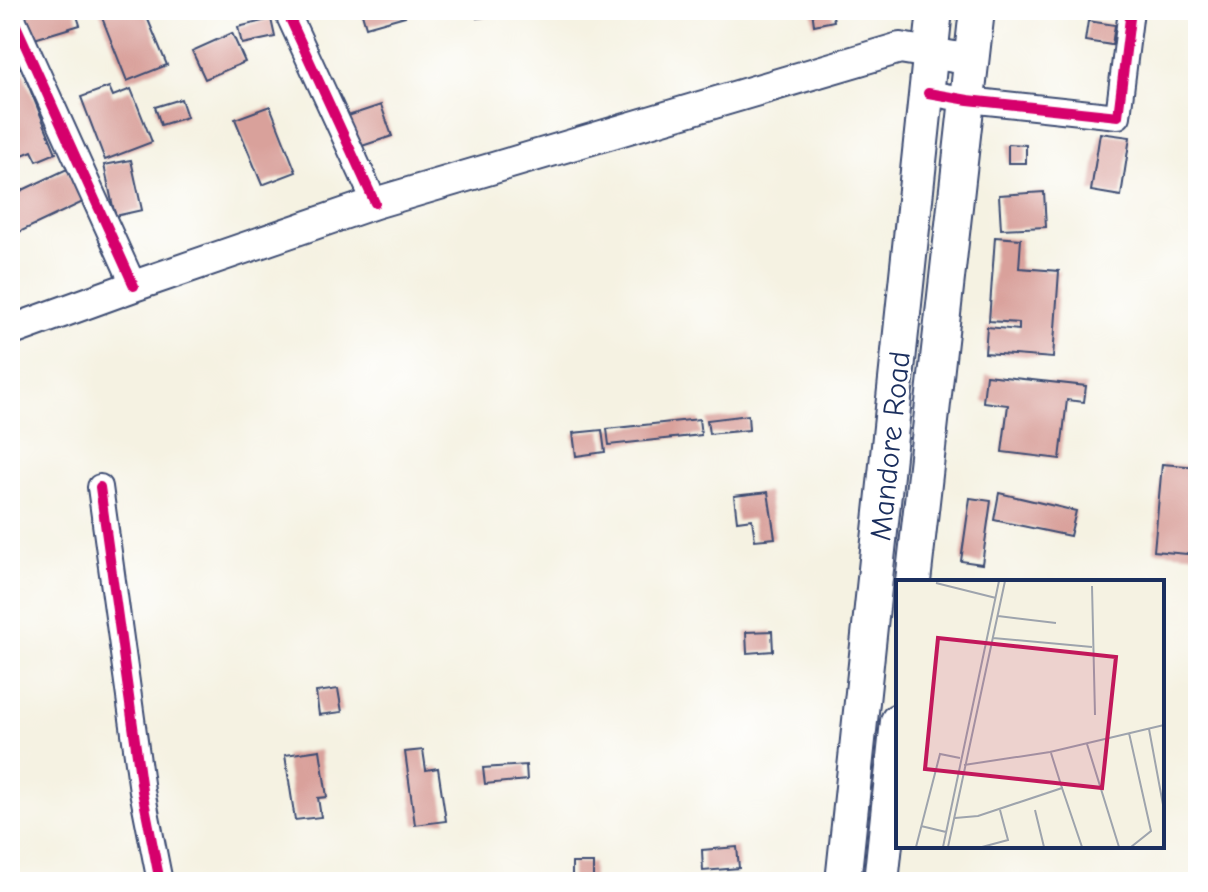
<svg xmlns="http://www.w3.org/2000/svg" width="1208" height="892" font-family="'Comic Neue',sans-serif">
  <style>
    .building { fill: #d9a19b }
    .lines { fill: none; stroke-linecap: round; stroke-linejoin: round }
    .minor-casing { stroke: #3c4c72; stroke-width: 28 }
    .major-casing { stroke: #3c4c72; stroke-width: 34 }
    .highway-casing { stroke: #3c4c72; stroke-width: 38 }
    .minor { stroke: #fff; stroke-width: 24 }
    .major { stroke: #fff; stroke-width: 30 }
    .highway { stroke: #fff; stroke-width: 34 }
    .cycleway-casing { stroke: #fff; stroke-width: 15 }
    .cycleway { stroke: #d6006c; stroke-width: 10 }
    .labels { text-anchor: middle; stroke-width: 6; stroke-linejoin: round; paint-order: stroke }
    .street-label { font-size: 30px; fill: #1b2f5e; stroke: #fff }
    .inset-road { fill: none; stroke: #9ea4ad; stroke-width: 2 }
    .view { fill: #c2185b; fill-opacity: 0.15; stroke: #c2185b; stroke-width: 4 }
    .inset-edge { fill: none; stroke: #1b2f5e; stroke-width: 4 }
  </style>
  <rect width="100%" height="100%" fill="#fff"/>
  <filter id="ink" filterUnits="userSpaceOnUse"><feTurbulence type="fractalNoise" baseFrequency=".0125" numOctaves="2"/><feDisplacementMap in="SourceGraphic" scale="16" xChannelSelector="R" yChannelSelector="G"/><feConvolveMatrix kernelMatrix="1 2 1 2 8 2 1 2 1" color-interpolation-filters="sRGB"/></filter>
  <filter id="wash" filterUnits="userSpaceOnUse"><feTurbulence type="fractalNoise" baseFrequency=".006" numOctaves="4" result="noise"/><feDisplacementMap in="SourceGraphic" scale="32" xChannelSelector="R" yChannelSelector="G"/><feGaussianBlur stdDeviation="1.8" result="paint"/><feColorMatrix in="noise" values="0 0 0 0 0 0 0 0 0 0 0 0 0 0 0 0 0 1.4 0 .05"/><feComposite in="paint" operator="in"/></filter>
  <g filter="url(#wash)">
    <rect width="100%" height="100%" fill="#f5f2e2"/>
    <g id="blocks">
      <g class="building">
        <path d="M 42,10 L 75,10 L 80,25 L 31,40 L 23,16 Z"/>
        <path d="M 99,10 L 144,10 L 167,65 L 127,81 Z"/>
        <path d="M 361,10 L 403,10 L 405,16 L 366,27 Z"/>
        <path d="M 476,10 L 514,10 L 514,13 L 477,18 Z"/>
        <path d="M 812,10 L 832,10 L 834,21 L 814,25 Z"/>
        <path d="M 271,19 L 275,37 L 242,44 L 238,27 Z"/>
        <path d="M 1088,21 L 1115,25 L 1112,45 L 1085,41 Z"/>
        <path d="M 232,33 L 245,62 L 205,79 L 192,51 Z"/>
        <path d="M 21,67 L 56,153 L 37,161 L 32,151 L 10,160 L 10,72 Z"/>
        <path d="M 109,87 L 113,96 L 131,89 L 152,142 L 105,160 L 81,97 Z"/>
        <path d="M 181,99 L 187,117 L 161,125 L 155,107 Z"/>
        <path d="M 381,105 L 392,136 L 353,149 L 342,118 Z"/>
        <path d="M 270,106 L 296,172 L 262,185 L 235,119 Z"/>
        <path d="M 1100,133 L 1130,137 L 1121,196 L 1091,191 Z"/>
        <path d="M 1008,144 L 1026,145 L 1026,163 L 1008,163 Z"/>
        <path d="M 131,160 L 142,210 L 115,216 L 104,165 Z"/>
        <path d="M 67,169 L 83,202 L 11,236 L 10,196 Z"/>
        <path d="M 1044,192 L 1046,227 L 1001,229 L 999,195 Z"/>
        <path d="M 995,237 L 1021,239 L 1019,268 L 1059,271 L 1053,358 L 985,353 L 987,327 L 1019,330 L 1019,323 L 989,321 Z"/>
        <path d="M 986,375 L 1086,386 L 1084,402 L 1067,400 L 1060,459 L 1002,452 L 1008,405 L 983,402 Z"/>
        <path d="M 748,415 L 749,430 L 709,434 L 707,420 Z"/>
        <path d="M 699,419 L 701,435 L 609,445 L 607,429 Z"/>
        <path d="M 602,430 L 605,452 L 576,456 L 573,433 Z"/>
        <path d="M 1162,464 L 1198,467 L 1198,555 L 1154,551 Z"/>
        <path d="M 768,492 L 775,538 L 755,540 L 752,519 L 737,521 L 734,496 Z"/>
        <path d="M 999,493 L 1076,511 L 1070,536 L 994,520 Z"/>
        <path d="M 970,498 L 991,501 L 982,564 L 961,561 Z"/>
        <path d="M 772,631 L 773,651 L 747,653 L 746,632 Z"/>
        <path d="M 338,689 L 342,712 L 319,715 L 316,692 Z"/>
        <path d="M 320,750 L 327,797 L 318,798 L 321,817 L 295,820 L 285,755 Z"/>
        <path d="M 423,750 L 426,770 L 438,768 L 446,821 L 415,825 L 405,752 Z"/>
        <path d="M 526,765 L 527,780 L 485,784 L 483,768 Z"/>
        <path d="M 737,847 L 739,868 L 703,871 L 702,850 Z"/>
        <rect x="572" y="863" width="21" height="19"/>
      </g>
    </g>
  </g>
  <g filter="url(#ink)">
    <use href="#blocks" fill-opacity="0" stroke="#3c4c72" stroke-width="2"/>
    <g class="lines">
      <g class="minor-casing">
        <g id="minor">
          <path d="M 286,10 L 375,203"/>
          <path d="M 10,12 L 134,286"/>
          <path d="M 928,93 L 968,100 L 1118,116 L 1131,10"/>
          <path d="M 100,487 L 142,791 L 160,882"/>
        </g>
      </g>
      <g class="major-casing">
        <path id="major" d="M 10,331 L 134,286 L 375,203 L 900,48 L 972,60"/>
      </g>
      <g class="highway-casing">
        <g id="highway">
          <path d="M 913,582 L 977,10"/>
          <path d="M 843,882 L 935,10"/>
          <path d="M 881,882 L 898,721"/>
        </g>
      </g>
      <use href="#minor" class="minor"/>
      <use href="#major" class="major"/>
      <use href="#highway" class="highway"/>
      <g class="cycleway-casing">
        <g id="cycleway">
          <path d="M 286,10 L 375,203"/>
          <path d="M 10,12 L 134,286"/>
          <path d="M 928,93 L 968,100 L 1118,116 L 1131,10"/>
          <path d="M 100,487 L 142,791 L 160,882"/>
        </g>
      </g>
      <use href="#cycleway" class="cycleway"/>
    </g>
  </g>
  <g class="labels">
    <g class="street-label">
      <text transform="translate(890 446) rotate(-84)" y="10">Mandore Road</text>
    </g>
  </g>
  <g transform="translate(896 580)">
    <rect width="268" height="268" fill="#f5f2e2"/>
    <path class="inset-road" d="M 40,3 L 100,18M 196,6 L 199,135M 102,36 L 160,43M 97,58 L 196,67M 253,149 L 268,230M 233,153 L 255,251 L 235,267M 191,164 L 223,267M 68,185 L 154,172 L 268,145M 166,208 L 186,267M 139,230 L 148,267M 59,238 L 82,236 L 166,208 L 155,173M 25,246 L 50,252M 20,267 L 44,174 L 64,178M 47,267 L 103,1M 52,267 L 109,1M 86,267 L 112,260 L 104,230"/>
    <path class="view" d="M 42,58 L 220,77 L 206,208 L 29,189 Z"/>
    <rect width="268" height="268" class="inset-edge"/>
  </g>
  <rect width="1208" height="892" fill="none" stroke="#fff" stroke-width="40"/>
</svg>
